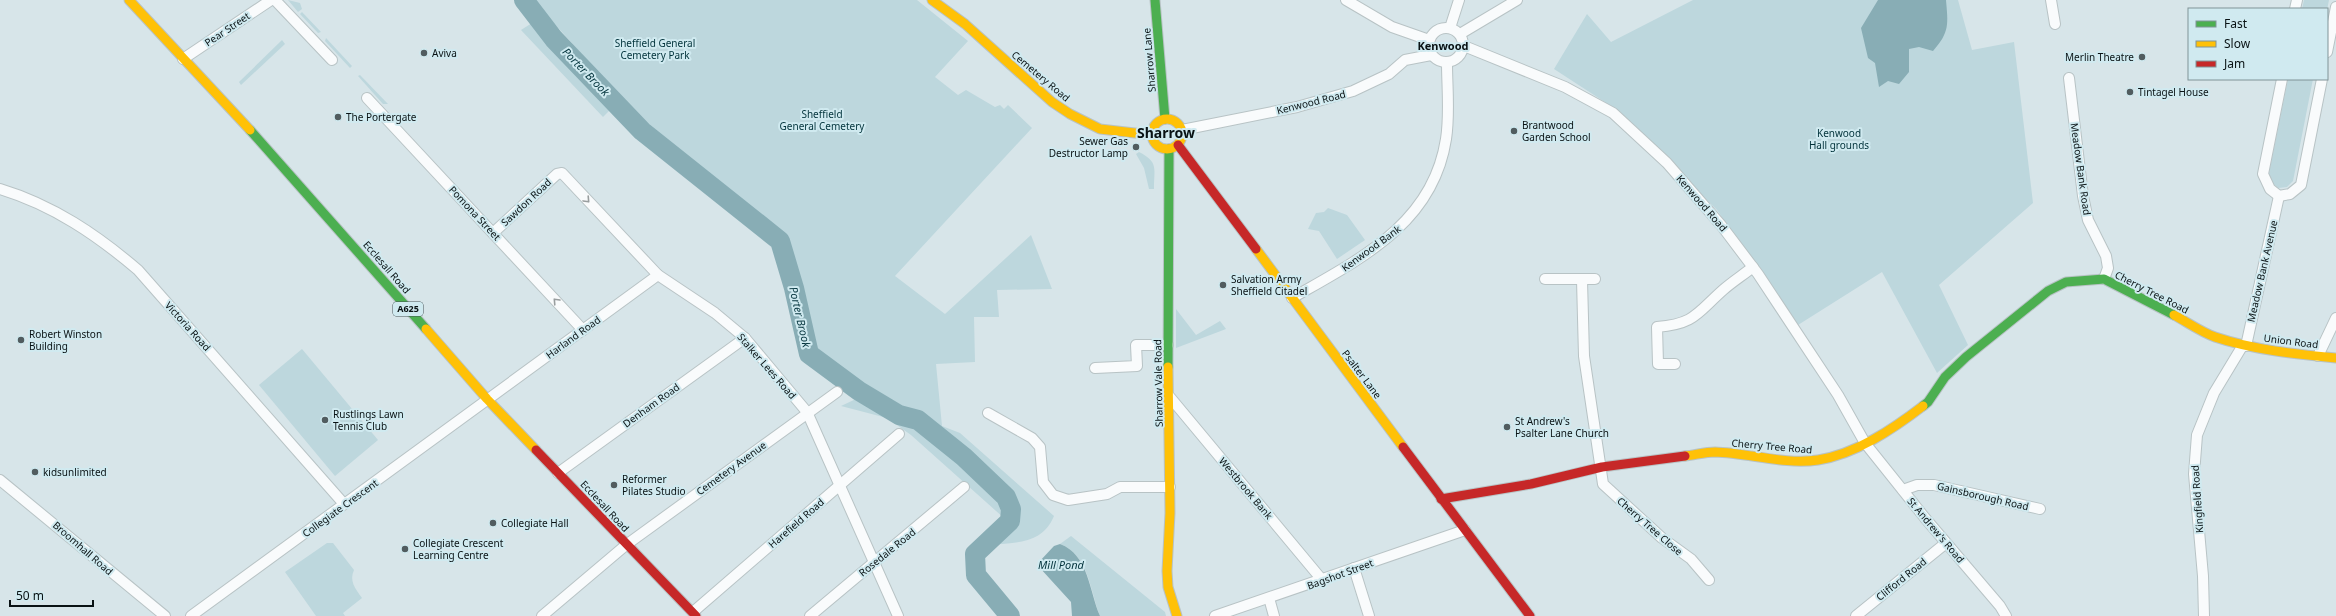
<svg xmlns="http://www.w3.org/2000/svg" width="2336" height="616" font-family="'Noto Sans',sans-serif">
  <style>
    .green { fill: #bdd7dd }
    .water { fill: #88adb5 }
    .lines { fill: none; stroke-linecap: round; stroke-linejoin: round }
    .river { stroke: #88adb5; stroke-width: 20 }
    .street-casing { stroke: #b8c3c5; stroke-width: 12 }
    .fast-casing { stroke: #b8c3c5; stroke-width: 11 }
    .slow-casing { stroke: #b8c3c5; stroke-width: 11 }
    .jam-casing { stroke: #b8c3c5; stroke-width: 11 }
    .street { stroke: #f9fbfc; stroke-width: 10 }
    .fast { stroke: #4caf50; stroke-width: 9 }
    .slow { stroke: #ffc107; stroke-width: 9 }
    .jam { stroke: #c62828; stroke-width: 9 }
    .oneway { stroke: #999e9f }
    .poi-dot { fill: #515c5f; stroke: #d0eaf0; stroke-width: 1.5 }
    .labels { text-anchor: middle; stroke-width: 4; stroke-linejoin: round; paint-order: stroke }
    .shield { fill: #d0eaf0; stroke: #455356; stroke-width: 1 }
    .shield-label { font-size: 9px; font-weight: bold; fill: #091214 }
    .street-label { font-size: 10px; fill: #091214; stroke: #d0eaf0 }
    .park-label { font-size: 10px; fill: #01323a; stroke: #d0eaf0 }
    .poi-label { font-size: 10px; fill: #091214; stroke: #d0eaf0; text-anchor: start }
    .neighbourhood-label { font-size: 11px; font-weight: bold; fill: #091214; stroke: #d0eaf0 }
    .water-label { font-size: 11px; font-style: italic; fill: #03333c; stroke: #d0eaf0 }
    .district-label { font-size: 14px; font-weight: bold; fill: #091214; stroke: #d0eaf0 }
  </style>
  <rect width="100%" height="100%" fill="#d7e5e9"/>
  <g class="green">
    <path d="M 288,0 L 300,3 L 302,9 L 298,12 Z"/>
    <path d="M 533,0 L 917,0 L 968,41 L 935,77 L 958,95 L 966,90 L 995,107 L 1000,105 L 1004,109 L 1008,105 L 1032,128 L 895,276 L 945,314 L 1031,235 L 1052,289 L 997,290 L 999,317 L 974,317 L 975,362 L 936,364 L 942,426 L 960,433 L 1054,516 C 1044,540 1024,542 1002,544 C 992,544 983,548 974,550 L 1005,519 L 911,435 L 887,418 L 841,406 L 858,398 L 820,370 L 808,349 L 796,288 L 780,241 L 663,144 Z"/>
    <path d="M 1693,0 L 1958,0 L 1972,50 L 2014,42 L 2033,203 L 1939,285 L 1968,345 L 1937,373 L 1882,272 L 1798,325 L 1717,210 L 1614,108 L 1554,69 L 1587,14 L 1611,42 Z"/>
    <path d="M 2304,0 L 2329,0 L 2327,10 L 2302,9 Z"/>
    <path d="M 302,12 L 321,32 L 318,33 L 300,14 Z"/>
    <path d="M 532,23 L 612,108 L 603,117 L 521,30 Z"/>
    <path d="M 326,38 L 352,66 L 350,68 L 325,41 Z"/>
    <path d="M 282,40 L 285,44 L 241,85 L 239,82 Z"/>
    <path d="M 360,75 L 388,104 L 383,104 L 358,76 Z"/>
    <path d="M 2288,79 L 2313,79 L 2293,181 L 2287,187 L 2278,188 L 2271,182 L 2269,173 Z"/>
    <path d="M 1139,152 C 1159,162 1154,169 1154,189 L 1149,189 L 1144,168 L 1136,154 Z"/>
    <path d="M 1328,208 L 1347,215 L 1365,240 L 1337,259 L 1319,231 L 1308,229 L 1316,213 L 1324,212 Z"/>
    <path d="M 1176,309 L 1196,335 L 1220,321 L 1226,329 L 1176,348 Z"/>
    <path d="M 302,349 L 378,440 L 335,476 L 259,385 Z"/>
    <path d="M 1071,536 L 1165,612 L 1166,616 L 1100,616 C 1090,591 1089,555 1060,544 Z"/>
    <path d="M 327,543 L 333,543 L 354,570 C 349,581 355,588 362,598 L 343,613 L 345,616 L 316,616 L 285,572 Z"/>
  </g>
  <g class="water">
    <path d="M 1878,0 L 1946,0 C 1948,24 1950,32 1933,51 L 1919,47 L 1909,49 L 1909,72 L 1899,84 L 1888,81 L 1879,87 L 1875,63 L 1868,58 L 1861,28 Z"/>
    <path d="M 1060,544 C 1089,555 1089,591 1100,616 L 1072,616 L 1071,602 L 1040,568 L 1039,562 L 1054,546 Z"/>
    <path d="M 969,555 L 978,558 L 979,574 L 996,592 L 991,598 L 970,574 Z"/>
    <path d="M 1007,603 L 1012,613 L 1010,616 L 1006,616 L 1001,610 Z"/>
  </g>
  <g class="lines">
    <path class="river" d="M 524,0 L 554,39 L 642,131 L 780,241 L 794,288 L 809,354 L 859,391 L 899,415 L 918,420 L 964,457 L 1006,497 L 1011,509 L 1010,521 L 975,554 L 976,575 L 1010,616"/>
    <g class="street-casing">
      <g id="street">
        <path d="M 275,0 L 332,60"/>
        <path d="M 1346,0 L 1392,27 L 1429,40"/>
        <path d="M 2051,0 L 2055,24"/>
        <path d="M 2295,9 L 2297,0"/>
        <circle cx="1446" cy="45" r="17"/>
        <path d="M 1450,28 L 1459,0"/>
        <path d="M 1460,34 L 1517,0"/>
        <path d="M 1464,46 L 1565,87 L 1613,113 L 1667,163 L 1721,225 L 1758,274 L 1838,395 L 1865,443 L 1925,518 L 2000,606 L 2006,616"/>
        <path d="M 2327,52 L 2336,7"/>
        <path d="M 183,59 L 271,0"/>
        <path d="M 2069,78 L 2083,196 L 2088,220 L 2106,256 L 2108,268 L 2104,279"/>
        <path d="M 2282,79 L 2263,174 L 2270,189 L 2279,196 L 2290,194 L 2301,185 L 2322,79"/>
        <path d="M 367,98 L 583,330"/>
        <path d="M 1182,130 L 1297,107 L 1353,91 L 1389,74 L 1405,60 L 1431,55"/>
        <path d="M 0,189 C 53,205 97,235 138,270 L 344,504"/>
        <path d="M 493,233 L 557,174 L 562,173 L 658,275 L 715,313 L 745,338 L 807,412 L 898,616"/>
        <path d="M 1545,279 L 1595,279"/>
        <path d="M 1582,280 L 1584,356 L 1603,484 L 1662,538 L 1691,559 L 1709,580"/>
        <path d="M 1292,298 C 1360,259 1433,224 1446,139 C 1450,114 1447,87 1447,63"/>
        <path d="M 2246,346 L 2279,196"/>
        <path d="M 2318,356 L 2336,318"/>
        <path d="M 1675,364 L 1658,364 L 1657,327 C 1695,324 1697,313 1723,290 C 1732,282 1743,275 1753,267"/>
        <path d="M 1095,368 L 1137,366 L 1136,345 L 1168,345"/>
        <path d="M 1169,396 L 1323,581"/>
        <path d="M 988,413 L 1032,438 L 1040,447 L 1043,482 L 1053,495 L 1068,500 L 1107,494 L 1120,487 L 1170,487"/>
        <path d="M 558,473 L 745,338"/>
        <path d="M 0,480 L 165,616"/>
        <path d="M 1903,490 L 1917,485 L 1934,485 L 2040,509"/>
        <path d="M 1354,568 L 1369,616"/>
        <path d="M 1269,598 L 1274,616"/>
        <path d="M 693,612 L 899,434"/>
        <path d="M 191,616 L 658,275"/>
        <path d="M 542,616 L 626,545 L 837,392"/>
        <path d="M 810,616 L 964,487"/>
        <path d="M 1215,616 L 1465,530"/>
        <path d="M 1856,616 L 1946,543"/>
        <path d="M 2204,616 L 2203,576 L 2194,474 L 2197,435 L 2214,393 L 2243,345"/>
      </g>
    </g>
    <g class="fast-casing">
      <g id="fast">
        <path d="M 1155,0 L 1165,119"/>
        <path d="M 250,130 L 426,329"/>
        <path d="M 1168,367 L 1169,149"/>
        <path d="M 1923,406 L 1928,402 L 1945,377 L 1966,357 L 2048,291 L 2066,282 L 2104,279 L 2174,315"/>
      </g>
    </g>
    <g class="slow-casing">
      <g id="slow">
        <path d="M 129,0 L 250,130"/>
        <path d="M 932,0 L 965,24 L 1052,102 L 1070,114 L 1100,129 L 1152,135"/>
        <circle cx="1167" cy="134" r="15"/>
        <path d="M 1256,249 L 1403,447"/>
        <path d="M 2174,315 C 2187,322 2201,332 2215,337 C 2254,350 2295,354 2336,358"/>
        <path d="M 426,329 L 487,399 L 536,450"/>
        <path d="M 1168,367 L 1170,513 L 1167,571 L 1168,587 L 1177,616"/>
        <path d="M 1685,456 C 1695,455 1705,452 1715,452 C 1749,453 1785,465 1818,460 C 1856,454 1893,429 1923,406"/>
      </g>
    </g>
    <g class="jam-casing">
      <g id="jam">
        <path d="M 1178,145 L 1256,249"/>
        <path d="M 1403,447 L 1530,616"/>
        <path d="M 536,450 L 696,616"/>
        <path d="M 1441,499 L 1531,484 L 1602,467 L 1685,456"/>
      </g>
    </g>
    <use href="#street" class="street"/>
    <use href="#fast" class="fast"/>
    <use href="#slow" class="slow"/>
    <use href="#jam" class="jam"/>
  </g>
  <defs><path id="oneway-chevron" d="M-2-3.5L2.5 0L-2 3.5" fill="none" stroke-width="1.6" stroke-linecap="round" stroke-linejoin="round"/></defs>
  <g class="oneway">
    <use href="#oneway-chevron" transform="translate(587 200) rotate(47)"/>
    <use href="#oneway-chevron" transform="translate(556 301) rotate(-133)"/>
  </g>
  <g class="poi-dot">
    <circle cx="424" cy="53" r="4"/>
    <circle cx="2142" cy="57" r="4"/>
    <circle cx="2130" cy="92" r="4"/>
    <circle cx="338" cy="117" r="4"/>
    <circle cx="1514" cy="131" r="4"/>
    <circle cx="1136" cy="147" r="4"/>
    <circle cx="1223" cy="285" r="4"/>
    <circle cx="21" cy="340" r="4"/>
    <circle cx="325" cy="420" r="4"/>
    <circle cx="1507" cy="427" r="4"/>
    <circle cx="35" cy="472" r="4"/>
    <circle cx="614" cy="485" r="4"/>
    <circle cx="493" cy="523" r="4"/>
    <circle cx="405" cy="549" r="4"/>
  </g>
  <g class="labels">
    <rect class="shield" x="393" y="302" width="30" height="14" rx="3"/>
    <g class="shield-label">
      <text x="408" y="312">A625</text>
    </g>
    <g class="street-label">
      <text transform="translate(227 29) rotate(-34)" y="4">Pear Street</text>
      <text transform="translate(1149 60) rotate(-95)" y="4">Sharrow Lane</text>
      <text transform="translate(1041 76) rotate(40)" y="4">Cemetery Road</text>
      <text transform="translate(1311 102) rotate(-14)" y="4">Kenwood Road</text>
      <text transform="translate(2081 169) rotate(82)" y="4">Meadow Bank Road</text>
      <text transform="translate(526 202) rotate(-43)" y="4">Sawdon Road</text>
      <text transform="translate(1702 203) rotate(49)" y="4">Kenwood Road</text>
      <text transform="translate(475 213) rotate(47)" y="4">Pomona Street</text>
      <text transform="translate(1371 248) rotate(-36)" y="4">Kenwood Bank</text>
      <text transform="translate(387 267) rotate(49)" y="4">Ecclesall Road</text>
      <text transform="translate(2262 271) rotate(-77)" y="4">Meadow Bank Avenue</text>
      <text transform="translate(2152 292) rotate(27)" y="4">Cherry Tree Road</text>
      <text transform="translate(188 326) rotate(48)" y="4">Victoria Road</text>
      <text transform="translate(573 337) rotate(-36)" y="4">Harland Road</text>
      <text transform="translate(2291 341) rotate(7)" y="4">Union Road</text>
      <text transform="translate(767 366) rotate(49)" y="4">Stalker Lees Road</text>
      <text transform="translate(1362 374) rotate(53)" y="4">Psalter Lane</text>
      <text transform="translate(1158 383) rotate(-91)" y="4">Sharrow Vale Road</text>
      <text transform="translate(651 405) rotate(-36)" y="4">Denham Road</text>
      <text transform="translate(1772 446) rotate(5)" y="4">Cherry Tree Road</text>
      <text transform="translate(731 468) rotate(-36)" y="4">Cemetery Avenue</text>
      <text transform="translate(1246 488) rotate(50)" y="4">Westbrook Bank</text>
      <text transform="translate(1983 496) rotate(13)" y="4">Gainsborough Road</text>
      <text transform="translate(2197 499) rotate(-94)" y="4">Kingfield Road</text>
      <text transform="translate(605 506) rotate(47)" y="4">Ecclesall Road</text>
      <text transform="translate(340 508) rotate(-36)" y="4">Collegiate Crescent</text>
      <text transform="translate(796 523) rotate(-41)" y="4">Harefield Road</text>
      <text transform="translate(1650 526) rotate(41)" y="4">Cherry Tree Close</text>
      <text transform="translate(1936 530) rotate(50)" y="4">St Andrew's Road</text>
      <text transform="translate(83 548) rotate(41)" y="4">Broomhall Road</text>
      <text transform="translate(887 552) rotate(-39)" y="4">Rosedale Road</text>
      <text transform="translate(1340 574) rotate(-20)" y="4">Bagshot Street</text>
      <text transform="translate(1901 579) rotate(-39)" y="4">Clifford Road</text>
    </g>
    <g class="park-label">
      <text x="655" y="47">Sheffield General<tspan x="655" dy="12">Cemetery Park</tspan></text>
      <text x="822" y="118">Sheffield<tspan x="822" dy="12">General Cemetery</tspan></text>
      <text x="1839" y="137">Kenwood<tspan x="1839" dy="12">Hall grounds</tspan></text>
    </g>
    <g class="poi-label">
      <text x="432" y="57">Aviva</text>
      <text x="2134" y="61" text-anchor="end">Merlin Theatre</text>
      <text x="2138" y="96">Tintagel House</text>
      <text x="346" y="121">The Portergate</text>
      <text x="1522" y="129">Brantwood<tspan x="1522" dy="12">Garden School</tspan></text>
      <text x="1128" y="145" text-anchor="end">Sewer Gas<tspan x="1128" dy="12">Destructor Lamp</tspan></text>
      <text x="1231" y="283">Salvation Army<tspan x="1231" dy="12">Sheffield Citadel</tspan></text>
      <text x="29" y="338">Robert Winston<tspan x="29" dy="12">Building</tspan></text>
      <text x="333" y="418">Rustlings Lawn<tspan x="333" dy="12">Tennis Club</tspan></text>
      <text x="1515" y="425">St Andrew's<tspan x="1515" dy="12">Psalter Lane Church</tspan></text>
      <text x="43" y="476">kidsunlimited</text>
      <text x="622" y="483">Reformer<tspan x="622" dy="12">Pilates Studio</tspan></text>
      <text x="501" y="527">Collegiate Hall</text>
      <text x="413" y="547">Collegiate Crescent<tspan x="413" dy="12">Learning Centre</tspan></text>
    </g>
    <g class="neighbourhood-label">
      <text x="1443" y="50">Kenwood</text>
    </g>
    <g class="water-label">
      <text transform="translate(586 72) rotate(46)" y="4">Porter Brook</text>
      <text transform="translate(800 317) rotate(77)" y="4">Porter Brook</text>
      <text x="1061" y="569">Mill Pond</text>
    </g>
    <g class="district-label">
      <text x="1166" y="138">Sharrow</text>
    </g>
  </g>
  <rect x="2188" y="8" width="140" height="72" fill="#d0eaf0" stroke="#809498"/>
  <rect x="2196" y="21" width="20" height="6" fill="#4caf50" stroke="#809498"/>
  <text x="2224" y="28" font-size="12" fill="#091214">Fast</text>
  <rect x="2196" y="41" width="20" height="6" fill="#ffc107" stroke="#809498"/>
  <text x="2224" y="48" font-size="12" fill="#091214">Slow</text>
  <rect x="2196" y="61" width="20" height="6" fill="#c62828" stroke="#809498"/>
  <text x="2224" y="68" font-size="12" fill="#091214">Jam</text>
  <path d="M10 600v6h83v-6" fill="none" stroke="#091214" stroke-width="2"/>
  <text x="16" y="600" font-size="12" fill="#091214" stroke="#d0eaf0" stroke-width="3" paint-order="stroke">50 m</text>
</svg>
